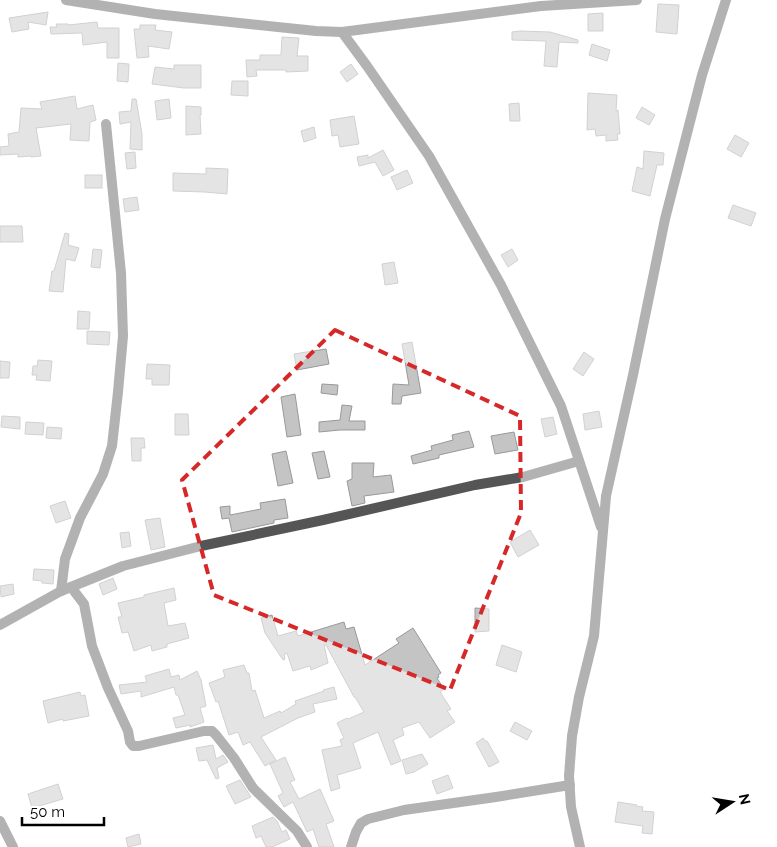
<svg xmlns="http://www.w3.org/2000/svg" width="777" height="847" font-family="Raleway,sans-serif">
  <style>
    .building { fill: #c4c4c4; stroke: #999 }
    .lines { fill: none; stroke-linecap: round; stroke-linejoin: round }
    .minor { stroke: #555; stroke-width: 10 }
    .marked { fill: none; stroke: #d62828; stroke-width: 4; stroke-dasharray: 10 6; stroke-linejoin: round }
  </style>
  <rect width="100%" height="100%" fill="#fff"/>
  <g class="building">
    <path d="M 658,4 L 679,5 L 677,34 L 656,32 Z"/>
    <path d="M 48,12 L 46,25 L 28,22 L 29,29 L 12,32 L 9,18 Z"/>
    <path d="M 603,13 L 603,31 L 588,31 L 588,14 Z"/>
    <path d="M 97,22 L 98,28 L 119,28 L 119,58 L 107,58 L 107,42 L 83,45 L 82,33 L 51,34 L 50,27 L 57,27 L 56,24 L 68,24 L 68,25 Z"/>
    <path d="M 140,25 L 156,25 L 155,30 L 172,32 L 169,49 L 148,46 L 149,57 L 137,58 L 134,29 L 140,29 Z"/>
    <path d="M 520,31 L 550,32 L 578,40 L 578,43 L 559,42 L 557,67 L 544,66 L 546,41 L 512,40 L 512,32 Z"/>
    <path d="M 282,37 L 299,38 L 297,56 L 308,56 L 308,71 L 286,72 L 286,70 L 256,70 L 257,76 L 247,77 L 246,60 L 260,60 L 260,55 L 281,55 Z"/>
    <path d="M 592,44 L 610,50 L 607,61 L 589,55 Z"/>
    <path d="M 118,63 L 129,64 L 128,82 L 117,81 Z"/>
    <path d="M 351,64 L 358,74 L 347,82 L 340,72 Z"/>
    <path d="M 174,65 L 201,65 L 201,88 L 184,88 L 152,84 L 155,67 L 174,69 Z"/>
    <path d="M 232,81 L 248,81 L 248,96 L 231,95 Z"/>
    <path d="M 588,93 L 617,95 L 616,111 L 618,110 L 620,134 L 617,134 L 618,140 L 606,141 L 606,135 L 596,136 L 595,129 L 587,130 Z"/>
    <path d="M 75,96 L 77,109 L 93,105 L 96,120 L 90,122 L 89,141 L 70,140 L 71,124 L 36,128 L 41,156 L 31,157 L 31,156 L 18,157 L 18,154 L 0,155 L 0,147 L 9,146 L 8,134 L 19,132 L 21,108 L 42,109 L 40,102 Z"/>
    <path d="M 132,99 L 136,99 L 142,134 L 142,150 L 130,149 L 131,122 L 120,124 L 119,112 L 131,111 Z"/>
    <path d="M 169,99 L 171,118 L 157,120 L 155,101 Z"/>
    <path d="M 519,103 L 520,121 L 510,121 L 509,104 Z"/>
    <path d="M 186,106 L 201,107 L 201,115 L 200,115 L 201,134 L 186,135 Z"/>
    <path d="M 642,107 L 655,115 L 649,125 L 636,118 Z"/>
    <path d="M 354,116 L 359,144 L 340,147 L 338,135 L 332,136 L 330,120 Z"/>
    <path d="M 314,127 L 316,138 L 304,142 L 301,131 Z"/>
    <path d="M 735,135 L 749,143 L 741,157 L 727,149 Z"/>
    <path d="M 383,150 L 394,170 L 383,176 L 375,162 L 359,166 L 357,157 L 368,155 L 368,158 Z"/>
    <path d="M 644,151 L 664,153 L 663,165 L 657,165 L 650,196 L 632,191 L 637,167 L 643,169 Z"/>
    <path d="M 135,152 L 136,168 L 127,169 L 125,153 Z"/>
    <path d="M 206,168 L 228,169 L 227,194 L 205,192 L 173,191 L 173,173 L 206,174 Z"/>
    <path d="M 407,170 L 413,183 L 397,190 L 391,177 Z"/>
    <rect x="85" y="175" width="17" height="13"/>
    <path d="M 137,197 L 139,210 L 125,212 L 123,199 Z"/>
    <path d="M 733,205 L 756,213 L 751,226 L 728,218 Z"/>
    <path d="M 0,226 L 22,226 L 23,242 L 0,242 Z"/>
    <path d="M 65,233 L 69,234 L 68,245 L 79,248 L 75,261 L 66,259 L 63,292 L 49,291 L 52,271 L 54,271 Z"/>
    <path d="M 93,249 L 102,250 L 100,268 L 91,267 Z"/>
    <path d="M 512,249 L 518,260 L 508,267 L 501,255 Z"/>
    <path d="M 394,262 L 398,283 L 385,285 L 382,264 Z"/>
    <path d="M 78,311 L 90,312 L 89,329 L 77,329 Z"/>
    <path d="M 87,331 L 110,332 L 109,345 L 87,344 Z"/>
    <path d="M 412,342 L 421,393 L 402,396 L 401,404 L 392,404 L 393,384 L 409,385 L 402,344 Z"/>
    <path d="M 326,349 L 329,364 L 297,370 L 294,354 Z"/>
    <path d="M 584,352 L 594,359 L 583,376 L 573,369 Z"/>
    <path d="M 38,360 L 52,361 L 50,381 L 36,380 L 37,375 L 32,375 L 33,366 L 37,366 Z"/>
    <path d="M 0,361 L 10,362 L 9,378 L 0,378 Z"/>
    <path d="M 147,364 L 170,365 L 169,385 L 152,385 L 152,379 L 146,379 Z"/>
    <path d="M 322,384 L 338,385 L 337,395 L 321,393 Z"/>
    <path d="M 295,394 L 301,435 L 287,437 L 281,397 Z"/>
    <path d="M 342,405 L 352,406 L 349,421 L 365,421 L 365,430 L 340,430 L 319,432 L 319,422 L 340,420 Z"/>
    <path d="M 599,411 L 602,427 L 585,430 L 583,414 Z"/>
    <path d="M 175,414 L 188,414 L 189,435 L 175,435 Z"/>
    <path d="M 2,416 L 20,417 L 20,429 L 1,427 Z"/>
    <path d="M 553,417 L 557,434 L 545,437 L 541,419 Z"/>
    <path d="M 26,422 L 44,423 L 43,435 L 25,434 Z"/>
    <path d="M 47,427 L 62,428 L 61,439 L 46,438 Z"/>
    <path d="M 469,431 L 474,447 L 439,455 L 439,458 L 413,464 L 411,456 L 432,450 L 431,446 L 453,440 L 452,435 Z"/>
    <path d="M 514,432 L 518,450 L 495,454 L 491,436 Z"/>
    <path d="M 131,438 L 144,438 L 145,448 L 141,448 L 141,461 L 132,461 Z"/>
    <path d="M 286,451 L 293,483 L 278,486 L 272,454 Z"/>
    <path d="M 324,451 L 330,477 L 318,479 L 312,453 Z"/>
    <path d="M 352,463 L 374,463 L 373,477 L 391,475 L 394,492 L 364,496 L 365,503 L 352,506 L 347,481 L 352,479 Z"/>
    <path d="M 285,499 L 288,518 L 274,520 L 274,523 L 232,532 L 229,518 L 222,519 L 220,507 L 230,506 L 230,515 L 261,509 L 260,503 Z"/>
    <path d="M 65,501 L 71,518 L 56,523 L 50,506 Z"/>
    <path d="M 160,518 L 165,547 L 151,550 L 145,520 Z"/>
    <path d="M 530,530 L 539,545 L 518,557 L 510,542 Z"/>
    <path d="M 129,532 L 131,546 L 122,548 L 120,533 Z"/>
    <path d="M 34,569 L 54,570 L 53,584 L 42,583 L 42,581 L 33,580 Z"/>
    <path d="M 113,578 L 117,589 L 103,595 L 99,584 Z"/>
    <path d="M 13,584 L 14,594 L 1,597 L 0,586 Z"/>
    <path d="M 174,588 L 176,600 L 164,603 L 168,626 L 185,623 L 189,638 L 167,644 L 167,647 L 152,651 L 151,645 L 134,651 L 128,632 L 122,633 L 118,617 L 122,617 L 118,603 L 144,597 L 144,595 Z"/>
    <path d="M 475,608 L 489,609 L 489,631 L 475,632 Z"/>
    <path d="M 272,615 L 278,636 L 296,631 L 298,636 L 344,622 L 346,629 L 354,627 L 365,665 L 399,643 L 396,639 L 413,628 L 441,673 L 438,675 L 439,677 L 437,678 L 444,689 L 440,692 L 451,709 L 447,711 L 455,722 L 430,738 L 419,722 L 402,728 L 404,735 L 393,740 L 401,761 L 391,765 L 378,732 L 353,743 L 361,768 L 337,775 L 340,788 L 331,791 L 322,750 L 342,746 L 340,740 L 344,738 L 337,723 L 347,718 L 348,719 L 364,712 L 355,697 L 354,697 L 326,645 L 324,645 L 328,663 L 311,670 L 310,666 L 293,671 L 287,653 L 284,655 L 285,659 L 283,660 L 265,633 L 261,618 Z"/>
    <path d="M 502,645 L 522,652 L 516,672 L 496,665 Z"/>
    <path d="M 244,665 L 247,673 L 249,673 L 252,691 L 255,690 L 264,718 L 280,711 L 281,713 L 296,704 L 295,701 L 324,691 L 323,690 L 334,687 L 337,699 L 313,704 L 315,712 L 298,718 L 261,737 L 276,760 L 265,766 L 250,742 L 243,745 L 238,732 L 229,735 L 218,701 L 216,702 L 209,683 L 225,677 L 223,670 Z"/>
    <path d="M 169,669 L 171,677 L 179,675 L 180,680 L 197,671 L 201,680 L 206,706 L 200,708 L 204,722 L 190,727 L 190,725 L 176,728 L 173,718 L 185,715 L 178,695 L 176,695 L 174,687 L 141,697 L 141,691 L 121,694 L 119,685 L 147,682 L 145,676 Z"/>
    <path d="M 80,692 L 81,696 L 85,695 L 89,716 L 63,721 L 63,719 L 48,723 L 43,701 Z"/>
    <path d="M 515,722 L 532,731 L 527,740 L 510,731 Z"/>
    <path d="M 483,738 L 485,741 L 487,741 L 499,762 L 489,767 L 476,743 Z"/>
    <path d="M 213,745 L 216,759 L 223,755 L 228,762 L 217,768 L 219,778 L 216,779 L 207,760 L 199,761 L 196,748 Z"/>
    <path d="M 422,754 L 428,764 L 414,772 L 406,774 L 402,760 Z"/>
    <path d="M 285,757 L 295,780 L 290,782 L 299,799 L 320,789 L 334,821 L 326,824 L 334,847 L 319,847 L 313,829 L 307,832 L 293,802 L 284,807 L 278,796 L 283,793 L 270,764 Z"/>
    <path d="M 448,775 L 453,788 L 437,794 L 432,781 Z"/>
    <path d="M 240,780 L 251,797 L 235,804 L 226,786 Z"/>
    <path d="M 58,784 L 63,799 L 32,808 L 28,794 Z"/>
    <path d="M 618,802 L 637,805 L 636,806 L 643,807 L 642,811 L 654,812 L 652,834 L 642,833 L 643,826 L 615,822 Z"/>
    <path d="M 273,817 L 277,821 L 282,832 L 286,830 L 290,839 L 272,847 L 266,847 L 261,836 L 256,838 L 252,826 Z"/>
    <path d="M 139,834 L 141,844 L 128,847 L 126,838 Z"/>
  </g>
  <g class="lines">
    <g class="minor">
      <path d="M 66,0 L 155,14 L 316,31 L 342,32 L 541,6 L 637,0"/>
      <path d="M 342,32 L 367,66 L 429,156 L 501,285 L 561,406 L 601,527"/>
      <path d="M 71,587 L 84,604 L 92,646 L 108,688 L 128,731 L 130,742 L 133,746 L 139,746 L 204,731 L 212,731 L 216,735 L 234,758 L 253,788 L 297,831 L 307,847"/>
      <path d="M 61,591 L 65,559 L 80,518 L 103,474 L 112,446 L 118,392 L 123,336 L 121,273 L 106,124"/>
      <path d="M 0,625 L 61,591 L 123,566 L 201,546 L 323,520 L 475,485 L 523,477 L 579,461"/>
      <path d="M 0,821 L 13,847"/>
      <path d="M 351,847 L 356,832 L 361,823 L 368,819 L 404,810 L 496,797 L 570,785"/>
      <path d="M 580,847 L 571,807 L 569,776 L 572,736 L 579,697 L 594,636 L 606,496 L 633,375 L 665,219 L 702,75 L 726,0"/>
    </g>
  </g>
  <path d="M0 0H777V847H0ZM 335,330 L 520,416 L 521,513 L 450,690 L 214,595 L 182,480 Z" fill="#fff" fill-opacity=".55" fill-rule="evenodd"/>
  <path class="marked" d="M 335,330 L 520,416 L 521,513 L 450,690 L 214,595 L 182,480 Z"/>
  <g transform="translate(732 802) rotate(78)" stroke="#ffffff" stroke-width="4" paint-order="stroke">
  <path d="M0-4L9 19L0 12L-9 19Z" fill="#000000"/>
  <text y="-8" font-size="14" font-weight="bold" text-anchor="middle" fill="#000000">N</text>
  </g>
  <path d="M22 817v8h82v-8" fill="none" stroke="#000000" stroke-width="2.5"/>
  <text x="30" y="817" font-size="15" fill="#000000" stroke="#ffffff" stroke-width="4" paint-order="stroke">50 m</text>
</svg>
